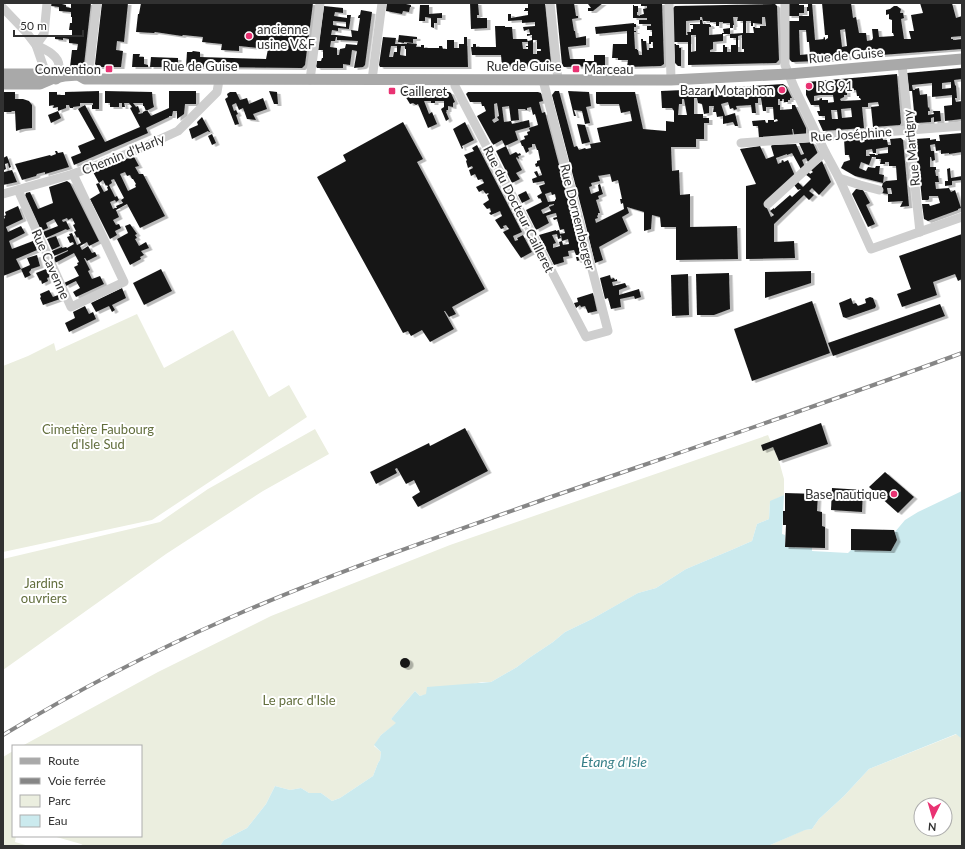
<svg xmlns="http://www.w3.org/2000/svg" width="965" height="849" font-family="Lato,sans-serif">
  <style>
    .green { fill: #ebeedf; fill-rule: evenodd }
    .water { fill: #cbeaee }
    .building { fill: #181818; fill-rule: evenodd; filter: url(#shadow) }
    .lines { fill: none; stroke-linecap: round; stroke-linejoin: round }
    .minor { stroke: #cecece; stroke-width: 9 }
    .major { stroke: #a9a9a9; stroke-width: 11 }
    .rail-casing { stroke: #868686; stroke-width: 4 }
    .rail { stroke: #fff; stroke-width: 2.5; stroke-dasharray: 8; stroke-linecap: butt }
    .poi-dot { fill: #e93272; stroke: #fff; stroke-width: 1.5 }
    .labels { text-anchor: middle; stroke-width: 4; stroke-linejoin: round; paint-order: stroke }
    .poi-label { font-size: 13px; fill: #313131; stroke: #fff; text-anchor: start }
    .street-label { font-size: 13px; fill: #313131; stroke: #fff }
    .park-label { font-size: 13px; fill: #626e3d; stroke: #fff }
    .water-label { font-size: 14px; font-style: italic; fill: #388089; stroke: #fff }
  </style>
  <defs>
    <filter id="shadow"><feDropShadow dx="3.5" dy="2" stdDeviation="0" flood-color="#0004"/></filter>
  </defs>
  <rect width="100%" height="100%" fill="#fff"/>
  <g class="green">
    <path d="M 137,314 L 164,368 L 233,330 L 269,397 L 289,385 L 307,417 L 152,520 L 3,552 L 3,366 L 28,356 L 54,343 L 56,351 Z"/>
    <path d="M 315,429 L 329,454 L 263,491 L 166,554 L 3,670 L 3,559 L 160,522 L 208,489 Z"/>
    <path d="M 768,435 L 779,461 L 784,479 L 784,495 L 770,502 L 769,519 L 757,524 L 752,541 L 729,551 L 686,569 L 656,588 L 638,593 L 592,619 L 565,632 L 553,642 L 529,658 L 517,667 L 491,682 L 482,682 L 420,696 L 415,691 L 391,719 L 397,723 L 381,735 L 374,746 L 381,752 L 380,760 L 378,763 L 373,776 L 340,798 L 332,801 L 321,793 L 309,793 L 301,788 L 290,790 L 275,786 L 266,804 L 247,828 L 224,840 L 220,846 L 84,846 L 81,844 L 53,836 L 141,836 L 141,746 L 22,746 L 158,672 L 271,616 L 450,545 Z"/>
    <path d="M 957,734 L 962,739 L 962,846 L 768,846 L 804,830 L 812,829 L 819,819 L 844,796 L 869,769 ZM 921,805 L 945,805 L 945,829 L 921,829 Z"/>
    <path d="M 13,751 L 13,836 L 16,836 L 15,842 L 29,846 L 3,846 L 3,757 Z"/>
  </g>
  <path class="water" d="M 962,491 L 962,739 L 956,734 L 869,769 L 844,796 L 819,819 L 812,829 L 805,830 L 768,846 L 220,846 L 224,840 L 247,828 L 266,804 L 275,786 L 290,790 L 301,788 L 309,793 L 321,793 L 332,801 L 340,798 L 373,776 L 378,763 L 380,760 L 381,752 L 374,745 L 381,735 L 396,723 L 391,719 L 415,691 L 420,696 L 426,694 L 427,687 L 491,682 L 517,667 L 529,658 L 553,642 L 565,632 L 592,619 L 629,598 L 638,593 L 656,588 L 686,569 L 729,551 L 752,541 L 757,524 L 769,519 L 770,501 L 784,495 L 782,534 L 785,535 L 785,547 L 812,548 L 812,551 L 848,553 L 851,550 L 891,551 L 897,540 L 894,533 L 905,520 L 918,512 Z"/>
  <g class="building">
    <path d="M 51,3 L 62,3 L 62,4 L 66,5 L 66,7 L 71,8 L 71,3 L 91,3 L 84,65 L 82,67 L 70,67 L 72,50 L 77,50 L 78,44 L 69,43 L 69,39 L 63,38 L 63,40 L 55,39 L 55,35 L 68,36 L 68,35 L 72,35 L 72,30 L 69,30 L 70,23 L 72,23 L 72,17 L 71,17 L 71,12 L 59,11 L 59,7 L 51,6 Z"/>
    <path d="M 102,3 L 128,3 L 124,42 L 117,41 L 116,50 L 123,51 L 121,67 L 97,67 L 95,64 Z"/>
    <path d="M 141,3 L 313,3 L 305,65 L 302,68 L 186,67 L 187,52 L 192,52 L 193,51 L 200,52 L 200,57 L 266,59 L 268,49 L 239,46 L 239,51 L 221,50 L 222,44 L 202,42 L 203,37 L 183,35 L 182,36 L 155,32 L 154,33 L 136,32 L 138,14 L 139,14 Z"/>
    <path d="M 387,3 L 406,3 L 406,4 L 411,5 L 411,7 L 410,7 L 409,12 L 403,11 L 402,14 L 386,11 Z"/>
    <path d="M 470,3 L 478,3 L 479,15 L 477,15 L 477,18 L 487,18 L 487,28 L 471,29 Z"/>
    <path d="M 528,3 L 545,3 L 551,63 L 551,65 L 549,66 L 502,67 L 501,55 L 472,55 L 471,47 L 473,47 L 473,44 L 476,44 L 476,47 L 496,47 L 495,26 L 505,26 L 505,27 L 512,27 L 513,39 L 527,39 L 528,42 L 522,42 L 523,49 L 528,49 L 528,47 L 526,47 L 526,46 L 528,46 L 528,41 L 532,40 L 532,35 L 527,36 L 527,34 L 530,34 L 529,29 L 524,31 L 523,27 L 535,26 L 535,22 L 522,23 L 522,20 L 508,21 L 508,14 L 511,14 L 511,18 L 528,15 L 528,11 L 524,11 L 524,10 L 525,10 L 525,8 L 528,8 ZM 533,40 L 537,40 L 537,49 L 541,49 L 541,51 L 537,51 L 537,54 L 533,54 Z"/>
    <path d="M 556,3 L 574,3 L 576,16 L 578,16 L 578,18 L 572,19 L 574,31 L 575,31 L 576,38 L 586,36 L 586,45 L 568,47 L 570,59 L 585,59 L 585,61 L 594,61 L 594,55 L 605,55 L 605,66 L 564,67 L 562,65 Z"/>
    <path d="M 590,3 L 603,3 L 593,11 L 588,11 L 588,8 L 591,8 L 588,4 Z"/>
    <path d="M 643,3 L 662,3 L 664,64 L 661,66 L 627,67 L 628,60 L 618,60 L 618,58 L 612,58 L 613,44 L 627,44 L 627,31 L 596,34 L 595,27 L 634,23 L 634,24 L 636,24 L 636,27 L 634,27 L 634,31 L 636,31 L 636,32 L 634,32 L 635,49 L 637,49 L 637,50 L 638,50 L 639,55 L 642,55 L 641,39 L 643,39 L 643,41 L 646,41 L 647,50 L 649,50 L 649,48 L 653,48 L 653,42 L 651,42 L 651,44 L 649,44 L 649,36 L 652,36 L 652,30 L 647,30 L 647,26 L 651,26 L 651,24 L 639,24 L 639,20 L 647,20 L 647,18 L 633,18 L 633,5 L 634,5 L 634,6 L 638,6 L 638,12 L 637,12 L 637,15 L 640,16 L 640,15 L 644,14 L 643,9 L 647,8 L 647,6 L 641,6 L 641,4 Z"/>
    <path d="M 788,3 L 799,3 L 799,5 L 804,5 L 804,13 L 799,13 L 799,16 L 788,16 Z"/>
    <path d="M 808,3 L 812,3 L 815,40 L 824,39 L 823,38 L 825,37 L 825,40 L 828,38 L 828,35 L 825,35 L 822,3 L 851,3 L 853,18 L 856,17 L 859,33 L 866,33 L 867,41 L 872,40 L 873,38 L 872,29 L 878,29 L 879,37 L 894,36 L 893,33 L 892,33 L 892,20 L 889,19 L 889,14 L 886,15 L 886,10 L 890,9 L 894,6 L 897,6 L 901,9 L 900,13 L 903,13 L 904,18 L 901,19 L 904,39 L 911,39 L 909,31 L 914,31 L 911,15 L 923,13 L 920,3 L 952,3 L 956,18 L 962,16 L 962,36 L 951,37 L 951,39 L 953,39 L 953,40 L 962,39 L 962,49 L 881,55 L 881,51 L 848,54 L 848,58 L 817,61 L 792,62 L 789,59 L 788,21 L 799,21 L 799,16 L 809,16 L 809,11 L 807,11 L 807,7 L 808,7 ZM 845,29 L 847,46 L 842,47 L 840,30 ZM 799,30 L 806,30 L 807,42 L 809,42 L 810,54 L 800,55 Z"/>
    <path d="M 775,4 L 777,6 L 779,60 L 776,63 L 688,65 L 688,42 L 674,42 L 673,8 L 675,6 ZM 700,17 L 702,17 L 703,21 L 710,21 L 710,22 L 716,22 L 716,26 L 719,26 L 719,22 L 723,22 L 723,23 L 730,23 L 730,28 L 723,29 L 724,33 L 722,33 L 722,34 L 709,35 L 709,27 L 711,27 L 711,25 L 710,25 L 710,24 L 703,24 L 702,20 L 700,20 L 700,24 L 690,24 L 690,25 L 693,25 L 693,29 L 691,29 L 691,32 L 687,32 L 688,35 L 686,35 L 686,21 L 700,20 ZM 733,17 L 738,17 L 737,21 L 743,21 L 743,33 L 730,34 L 730,38 L 736,38 L 736,45 L 731,45 L 731,52 L 727,52 L 727,47 L 725,47 L 725,45 L 723,45 L 723,52 L 710,52 L 710,50 L 713,49 L 713,42 L 723,41 L 723,34 L 730,34 L 730,28 L 733,28 L 733,25 L 734,25 ZM 762,17 L 765,17 L 766,26 L 760,26 L 760,28 L 755,28 L 755,27 L 753,27 L 754,33 L 746,33 L 746,21 L 751,21 L 751,26 L 753,26 L 753,23 L 762,24 ZM 691,35 L 696,35 L 696,51 L 691,52 ZM 742,35 L 742,49 L 744,49 L 744,52 L 738,52 L 738,36 Z"/>
    <path d="M 420,5 L 429,5 L 429,14 L 442,13 L 442,18 L 437,18 L 437,23 L 434,23 L 434,28 L 431,27 L 431,18 L 425,17 L 425,21 L 419,21 Z"/>
    <path d="M 324,6 L 343,8 L 343,13 L 335,12 L 334,16 L 347,18 L 347,15 L 351,15 L 349,29 L 338,28 L 338,31 L 332,30 L 331,35 L 336,35 L 352,37 L 351,30 L 358,31 L 360,18 L 358,18 L 358,17 L 359,15 L 360,15 L 361,10 L 372,12 L 365,65 L 363,67 L 354,68 L 357,51 L 352,50 L 350,65 L 343,64 L 343,68 L 317,68 L 316,66 L 317,61 L 321,61 L 322,58 L 323,58 L 323,50 L 318,50 ZM 333,21 L 346,22 L 346,27 L 333,25 ZM 336,37 L 337,37 L 337,40 L 358,41 L 357,45 L 346,44 L 345,48 L 340,49 L 339,55 L 337,55 L 337,48 L 330,47 L 331,41 L 335,41 Z"/>
    <path d="M 399,35 L 417,37 L 417,39 L 413,39 L 413,43 L 404,42 L 404,43 L 398,42 Z"/>
    <path d="M 383,37 L 396,38 L 395,44 L 407,44 L 407,43 L 417,44 L 416,47 L 421,47 L 421,45 L 424,45 L 424,48 L 439,48 L 439,46 L 442,46 L 443,49 L 447,49 L 447,40 L 454,40 L 454,48 L 459,48 L 459,44 L 464,44 L 464,37 L 467,37 L 468,67 L 380,67 L 379,65 ZM 391,46 L 397,46 L 397,52 L 394,52 L 393,57 L 389,57 ZM 401,46 L 405,46 L 405,49 L 406,49 L 406,56 L 400,55 Z"/>
    <path d="M 674,44 L 676,44 L 676,45 L 679,45 L 679,48 L 681,48 L 681,66 L 678,66 L 675,63 Z"/>
    <path d="M 133,54 L 140,54 L 139,57 L 144,57 L 144,64 L 148,65 L 148,67 L 132,67 Z"/>
    <path d="M 151,57 L 178,58 L 178,67 L 150,67 Z"/>
    <path d="M 962,68 L 962,79 L 954,80 L 955,85 L 956,86 L 957,98 L 955,98 L 956,102 L 962,101 L 962,119 L 945,121 L 944,106 L 952,105 L 952,95 L 932,97 L 932,83 L 912,85 L 913,90 L 915,90 L 915,89 L 919,88 L 920,95 L 927,94 L 928,108 L 929,107 L 930,111 L 928,111 L 928,115 L 934,114 L 933,111 L 940,111 L 941,121 L 934,122 L 934,117 L 931,118 L 931,122 L 917,123 L 915,122 L 912,91 L 909,91 L 907,73 ZM 951,82 L 951,88 L 942,89 L 942,83 Z"/>
    <path d="M 897,74 L 901,123 L 900,125 L 873,127 L 871,107 L 879,106 L 878,102 L 868,103 L 868,107 L 862,107 L 864,128 L 823,131 L 818,120 L 825,120 L 825,116 L 819,116 L 817,111 L 820,111 L 819,105 L 811,105 L 806,95 L 806,85 L 807,82 ZM 856,90 L 857,96 L 859,96 L 859,98 L 860,98 L 861,100 L 841,101 L 840,99 L 844,97 L 844,95 L 847,95 L 847,91 ZM 820,95 L 833,95 L 834,102 L 828,103 L 828,100 L 822,100 L 822,98 L 819,99 L 820,100 L 814,101 L 814,96 ZM 851,108 L 852,117 L 842,118 L 841,109 ZM 831,110 L 837,110 L 838,119 L 832,119 Z"/>
    <path d="M 783,84 L 786,86 L 792,98 L 790,98 L 790,100 L 788,100 L 788,102 L 784,102 L 784,99 L 782,99 L 782,101 L 780,101 L 780,99 L 778,99 L 778,105 L 780,105 L 780,110 L 792,109 L 792,105 L 795,105 L 806,128 L 806,134 L 794,135 L 793,129 L 792,129 L 793,135 L 759,138 L 758,126 L 753,126 L 752,121 L 765,120 L 766,123 L 768,123 L 768,120 L 774,120 L 774,122 L 778,121 L 777,119 L 774,120 L 773,107 L 766,107 L 766,111 L 763,111 L 761,98 L 758,98 L 758,103 L 755,103 L 756,113 L 752,113 L 751,105 L 736,106 L 737,109 L 734,110 L 733,108 L 730,109 L 728,102 L 721,104 L 725,116 L 735,113 L 738,126 L 735,126 L 733,122 L 723,124 L 723,116 L 717,117 L 716,112 L 713,112 L 714,106 L 709,106 L 709,113 L 704,114 L 702,104 L 698,103 L 697,98 L 694,98 L 694,114 L 703,114 L 703,118 L 709,118 L 709,123 L 704,123 L 704,139 L 696,139 L 696,147 L 671,147 L 672,171 L 679,170 L 680,195 L 690,194 L 690,227 L 737,226 L 738,259 L 676,260 L 676,227 L 661,227 L 660,217 L 652,215 L 651,229 L 644,231 L 644,212 L 627,207 L 629,213 L 622,217 L 628,231 L 599,247 L 603,260 L 595,263 L 584,218 L 552,95 L 555,91 L 559,91 L 574,147 L 577,146 L 579,150 L 585,148 L 586,149 L 591,148 L 590,144 L 601,142 L 600,141 L 597,128 L 632,121 L 630,111 L 621,113 L 619,104 L 597,104 L 596,103 L 596,92 L 635,92 L 643,129 L 666,131 L 666,121 L 674,122 L 674,111 L 672,108 L 662,108 L 661,91 L 705,89 ZM 682,99 L 684,99 L 687,115 L 678,115 L 679,104 L 682,104 ZM 610,174 L 612,182 L 618,180 L 622,199 L 620,199 L 621,204 L 623,203 L 624,209 L 596,223 L 595,219 L 598,218 L 597,216 L 598,215 L 598,213 L 600,213 L 596,200 L 599,199 L 598,196 L 603,194 L 600,184 L 598,185 L 599,191 L 591,194 L 589,187 L 592,186 L 591,183 L 600,181 L 598,175 L 598,176 Z"/>
    <path d="M 99,91 L 99,109 L 92,109 L 92,105 L 93,105 L 93,103 L 80,103 L 80,106 L 73,107 L 73,108 L 70,108 L 69,105 L 66,105 L 66,108 L 58,111 L 58,107 L 53,108 L 54,105 L 49,106 L 49,92 L 57,92 L 57,95 L 65,95 L 65,92 Z"/>
    <path d="M 105,91 L 152,92 L 153,103 L 154,107 L 146,111 L 144,106 L 143,106 L 143,103 L 133,103 L 136,107 L 138,106 L 140,112 L 138,113 L 139,114 L 143,113 L 143,112 L 147,110 L 151,116 L 169,108 L 169,91 L 196,91 L 196,104 L 185,104 L 184,114 L 177,119 L 177,111 L 173,111 L 172,116 L 169,116 L 169,117 L 146,128 L 148,133 L 74,165 L 71,157 L 81,153 L 78,146 L 95,139 L 78,109 L 85,105 L 105,142 L 140,127 L 130,108 L 132,107 L 129,103 L 124,103 L 125,107 L 122,107 L 122,103 L 119,103 L 119,107 L 110,107 L 110,103 L 105,103 Z"/>
    <path d="M 269,91 L 277,92 L 278,104 L 274,104 Z"/>
    <path d="M 402,91 L 449,92 L 451,93 L 455,102 L 453,103 L 453,107 L 448,106 L 448,110 L 446,110 L 447,111 L 446,112 L 449,119 L 446,121 L 441,109 L 444,107 L 444,101 L 435,101 L 435,103 L 431,103 L 431,101 L 424,101 L 429,114 L 432,112 L 437,124 L 428,128 L 418,104 L 416,105 L 413,103 L 410,104 Z"/>
    <path d="M 568,91 L 589,92 L 591,106 L 586,107 L 590,123 L 585,124 L 582,111 L 574,110 L 576,116 L 574,116 Z"/>
    <path d="M 3,92 L 15,92 L 15,99 L 23,99 L 29,101 L 32,105 L 32,128 L 22,129 L 16,131 L 15,111 L 12,111 L 11,112 L 3,112 Z"/>
    <path d="M 230,92 L 236,92 L 240,100 L 247,98 L 249,104 L 263,98 L 267,109 L 253,114 L 256,120 L 247,119 L 243,108 L 239,110 L 236,103 L 232,105 L 234,111 L 236,110 L 238,114 L 236,115 L 239,124 L 235,125 L 225,99 L 228,97 L 227,94 Z"/>
    <path d="M 468,92 L 538,92 L 541,93 L 543,101 L 539,102 L 542,113 L 545,112 L 584,259 L 577,261 L 576,257 L 579,257 L 579,255 L 576,255 L 574,250 L 568,251 L 569,256 L 563,257 L 564,262 L 554,265 L 539,235 L 556,230 L 556,231 L 559,230 L 560,234 L 565,233 L 564,229 L 560,230 L 557,219 L 554,220 L 553,218 L 557,217 L 556,213 L 552,214 L 546,216 L 549,223 L 536,230 L 526,210 L 542,202 L 540,198 L 539,199 L 537,196 L 542,193 L 539,186 L 545,184 L 544,181 L 533,183 L 532,179 L 537,177 L 534,172 L 537,171 L 539,176 L 542,175 L 539,166 L 536,167 L 535,164 L 537,163 L 537,161 L 540,160 L 538,150 L 537,150 L 535,144 L 532,144 L 532,147 L 528,148 L 529,151 L 526,153 L 523,146 L 522,146 L 520,141 L 525,139 L 524,136 L 528,135 L 527,132 L 530,131 L 529,128 L 538,125 L 535,114 L 533,115 L 531,107 L 527,108 L 527,110 L 526,110 L 525,109 L 518,109 L 519,120 L 511,121 L 509,106 L 502,107 L 504,122 L 511,121 L 512,124 L 529,120 L 530,127 L 515,131 L 518,140 L 505,146 L 502,140 L 493,145 L 477,116 L 486,111 L 484,106 L 482,106 L 481,102 L 470,102 L 466,94 ZM 497,103 L 499,116 L 497,117 L 499,120 L 494,123 L 492,120 L 495,118 L 494,104 ZM 551,192 L 552,195 L 555,194 L 556,199 L 555,200 L 555,201 L 548,202 L 545,194 ZM 554,204 L 554,205 L 549,207 L 551,211 L 543,214 L 541,210 L 549,206 L 549,205 ZM 557,234 L 558,239 L 561,238 L 560,236 L 561,235 L 562,241 L 568,239 L 569,244 L 563,245 L 562,241 L 559,242 L 560,246 L 553,248 L 553,244 L 556,243 L 552,235 Z"/>
    <path d="M 58,111 L 61,118 L 51,123 L 48,115 Z"/>
    <path d="M 202,117 L 210,132 L 209,132 L 208,131 L 192,139 L 189,129 L 198,125 L 197,122 Z"/>
    <path d="M 403,122 L 423,159 L 417,162 L 485,289 L 452,307 L 456,314 L 449,317 L 445,311 L 444,311 L 454,329 L 430,342 L 422,330 L 411,336 L 408,331 L 403,333 L 317,177 L 346,161 L 343,155 Z"/>
    <path d="M 465,122 L 474,140 L 462,146 L 463,148 L 462,149 L 453,129 Z"/>
    <path d="M 577,124 L 585,125 L 590,142 L 582,144 Z"/>
    <path d="M 962,133 L 962,152 L 949,154 L 949,153 L 941,154 L 941,150 L 936,151 L 935,144 L 930,145 L 931,151 L 934,151 L 935,160 L 932,161 L 931,157 L 930,157 L 930,167 L 936,167 L 936,170 L 935,170 L 936,176 L 938,176 L 939,182 L 935,182 L 936,189 L 949,188 L 951,192 L 955,190 L 961,208 L 958,209 L 958,210 L 928,221 L 924,219 L 922,204 L 929,204 L 930,206 L 940,203 L 938,196 L 929,196 L 929,199 L 928,200 L 922,200 L 919,171 L 917,172 L 915,159 L 918,159 L 916,139 L 930,138 L 930,140 L 936,139 L 936,141 L 940,141 L 939,135 Z"/>
    <path d="M 212,134 L 216,143 L 212,145 L 208,136 Z"/>
    <path d="M 883,136 L 883,140 L 887,140 L 888,145 L 891,145 L 890,139 L 901,138 L 903,140 L 909,206 L 900,207 L 903,201 L 888,202 L 888,194 L 892,194 L 891,188 L 887,188 L 888,194 L 880,193 L 883,183 L 886,181 L 897,180 L 896,166 L 889,166 L 889,162 L 885,162 L 885,164 L 880,164 L 881,159 L 876,159 L 876,157 L 872,157 L 869,165 L 861,162 L 859,168 L 866,171 L 868,167 L 875,168 L 876,166 L 880,166 L 879,174 L 884,175 L 883,183 L 855,176 L 841,168 L 844,162 L 850,160 L 849,155 L 845,155 L 844,139 ZM 888,147 L 888,153 L 878,154 L 878,155 L 875,155 L 875,154 L 869,154 L 870,156 L 866,156 L 866,150 L 872,149 L 873,153 L 876,153 L 876,149 Z"/>
    <path d="M 811,142 L 813,143 L 818,154 L 809,164 L 806,158 L 802,160 L 805,167 L 802,171 L 792,153 L 787,155 L 787,154 L 776,158 L 778,164 L 782,162 L 781,161 L 783,160 L 784,162 L 788,160 L 795,176 L 765,204 L 771,217 L 774,215 L 770,211 L 774,208 L 774,209 L 790,195 L 792,197 L 801,189 L 800,189 L 798,190 L 794,185 L 797,181 L 803,187 L 811,179 L 809,177 L 805,174 L 808,171 L 810,174 L 813,172 L 810,169 L 822,161 L 831,182 L 819,195 L 812,188 L 809,191 L 814,195 L 809,200 L 804,195 L 774,224 L 774,242 L 794,241 L 795,258 L 746,259 L 746,186 L 756,184 L 740,149 L 760,146 L 766,159 L 774,156 L 771,146 L 772,145 L 796,144 L 801,155 L 804,154 L 799,143 Z"/>
    <path d="M 477,145 L 522,232 L 513,236 L 515,241 L 518,240 L 517,238 L 523,235 L 532,252 L 521,258 L 503,232 L 509,229 L 506,225 L 503,226 L 504,228 L 501,229 L 495,220 L 502,216 L 500,211 L 491,215 L 489,213 L 491,212 L 490,208 L 487,209 L 483,204 L 489,200 L 487,195 L 489,194 L 488,193 L 486,194 L 483,190 L 479,192 L 476,187 L 484,183 L 482,179 L 478,180 L 475,174 L 471,176 L 469,170 L 473,168 L 472,166 L 468,168 L 466,161 L 467,160 L 464,155 L 474,151 L 472,148 Z"/>
    <path d="M 506,146 L 510,155 L 516,152 L 518,154 L 520,153 L 521,155 L 518,156 L 519,158 L 518,159 L 517,157 L 516,158 L 522,170 L 516,173 L 520,179 L 512,183 L 496,151 Z"/>
    <path d="M 55,151 L 57,151 L 58,153 L 63,152 L 69,167 L 45,174 L 45,172 L 37,174 L 36,176 L 22,180 L 15,164 L 50,155 L 51,156 L 56,154 Z"/>
    <path d="M 133,155 L 139,166 L 135,167 L 139,174 L 143,174 L 165,216 L 140,228 L 127,204 L 116,210 L 115,208 L 117,208 L 116,206 L 123,203 L 121,200 L 124,198 L 114,179 L 111,180 L 112,183 L 109,185 L 115,197 L 117,196 L 119,200 L 116,202 L 115,200 L 110,202 L 113,209 L 115,208 L 119,217 L 113,220 L 116,225 L 119,224 L 121,228 L 115,231 L 117,235 L 110,239 L 90,199 L 100,193 L 96,184 L 99,183 L 93,172 ZM 125,172 L 127,176 L 130,175 L 132,179 L 133,179 L 136,184 L 135,185 L 136,187 L 128,191 L 120,174 ZM 103,180 L 106,186 L 107,185 L 108,187 L 107,187 L 108,190 L 104,192 L 99,183 Z"/>
    <path d="M 7,156 L 11,167 L 9,168 L 8,163 L 5,164 L 6,169 L 4,170 L 3,166 L 3,158 Z"/>
    <path d="M 950,168 L 951,178 L 962,176 L 962,180 L 952,181 L 952,185 L 945,186 L 945,181 L 948,181 L 947,169 Z"/>
    <path d="M 3,169 L 4,172 L 12,170 L 17,182 L 3,185 Z"/>
    <path d="M 67,181 L 70,183 L 99,241 L 89,246 L 87,242 L 80,246 L 82,250 L 88,246 L 92,253 L 95,252 L 97,256 L 87,261 L 85,258 L 84,258 L 90,270 L 88,271 L 92,279 L 100,276 L 104,284 L 76,297 L 73,292 L 80,288 L 76,281 L 66,286 L 64,283 L 79,276 L 74,267 L 78,265 L 77,263 L 79,262 L 74,253 L 55,263 L 53,258 L 68,251 L 68,250 L 54,256 L 52,251 L 62,247 L 62,248 L 66,247 L 67,248 L 74,244 L 73,242 L 70,243 L 67,237 L 70,236 L 69,234 L 72,233 L 77,245 L 81,243 L 78,237 L 77,238 L 74,232 L 76,231 L 73,225 L 75,224 L 72,218 L 68,220 L 67,218 L 62,220 L 63,222 L 66,221 L 70,229 L 67,230 L 66,229 L 46,238 L 43,232 L 58,226 L 54,219 L 46,223 L 48,228 L 41,231 L 25,196 L 26,193 L 30,192 L 38,209 L 53,203 L 49,187 Z"/>
    <path d="M 856,189 L 863,190 L 870,203 L 866,205 L 875,224 L 868,227 L 852,194 Z"/>
    <path d="M 526,191 L 530,199 L 522,203 L 518,195 Z"/>
    <path d="M 18,206 L 23,219 L 6,227 L 8,232 L 21,226 L 25,233 L 9,241 L 12,249 L 33,241 L 37,250 L 16,259 L 21,269 L 3,276 L 3,219 L 5,218 L 4,216 L 6,215 L 5,212 Z"/>
    <path d="M 130,224 L 137,234 L 135,235 L 137,238 L 135,239 L 139,246 L 146,242 L 149,248 L 141,251 L 144,255 L 140,257 L 141,259 L 130,265 L 117,239 L 128,233 L 125,226 Z"/>
    <path d="M 962,234 L 962,279 L 958,281 L 955,274 L 933,282 L 937,295 L 902,307 L 897,294 L 911,289 L 899,256 Z"/>
    <path d="M 56,236 L 60,246 L 52,250 L 47,239 Z"/>
    <path d="M 37,255 L 40,266 L 31,269 L 31,270 L 29,272 L 31,275 L 25,278 L 21,269 L 30,265 L 27,258 Z"/>
    <path d="M 46,269 L 50,277 L 47,278 L 48,281 L 42,284 L 41,280 L 40,281 L 36,273 Z"/>
    <path d="M 161,269 L 172,291 L 144,305 L 133,283 Z"/>
    <path d="M 811,271 L 811,283 L 765,298 L 765,272 Z"/>
    <path d="M 729,273 L 730,309 L 714,315 L 697,315 L 696,274 Z"/>
    <path d="M 688,274 L 689,315 L 672,316 L 671,275 Z"/>
    <path d="M 610,275 L 611,279 L 614,278 L 615,280 L 617,279 L 617,281 L 612,282 L 613,286 L 625,283 L 627,287 L 619,290 L 619,295 L 639,289 L 641,297 L 635,299 L 634,296 L 620,299 L 621,307 L 611,309 L 608,298 L 605,299 L 600,278 Z"/>
    <path d="M 122,288 L 126,298 L 112,305 L 115,310 L 112,312 L 109,306 L 96,312 L 91,303 Z"/>
    <path d="M 49,290 L 53,297 L 58,295 L 60,299 L 43,305 L 40,298 L 41,297 L 40,294 Z"/>
    <path d="M 593,293 L 597,311 L 588,313 L 585,306 L 581,307 L 580,305 L 576,308 L 574,303 L 578,302 L 577,298 Z"/>
    <path d="M 870,297 L 873,298 L 876,306 L 875,308 L 846,318 L 843,317 L 839,303 L 851,298 L 853,304 L 856,303 L 858,306 L 866,303 L 865,299 Z"/>
    <path d="M 812,301 L 830,353 L 752,381 L 734,329 Z"/>
    <path d="M 940,304 L 945,316 L 833,356 L 828,343 Z"/>
    <path d="M 85,306 L 89,314 L 93,312 L 96,319 L 69,332 L 65,323 L 75,318 L 73,312 Z"/>
    <path d="M 821,423 L 828,444 L 779,461 L 773,447 L 763,451 L 761,445 Z"/>
    <path d="M 465,428 L 488,471 L 418,507 L 412,497 L 420,492 L 414,480 L 406,484 L 397,468 L 395,469 L 397,473 L 376,484 L 370,472 L 429,443 L 430,446 Z"/>
    <path d="M 885,472 L 914,497 L 898,513 L 869,487 Z"/>
    <path d="M 832,488 L 863,490 L 862,512 L 831,510 Z"/>
    <path d="M 785,493 L 818,494 L 817,511 L 822,512 L 822,526 L 825,527 L 825,548 L 785,547 L 786,525 L 783,525 L 783,511 L 785,511 Z"/>
    <path d="M 851,529 L 894,530 L 897,540 L 891,551 L 851,550 Z"/>
    <circle cx="405" cy="663" r="5"/>
  </g>
  <g class="lines">
    <g class="minor">
      <path d="M 550,3 L 558,80"/>
      <path d="M 669,3 L 671,80"/>
      <path d="M 785,3 L 785,65 L 794,87 L 825,152 L 839,178 L 871,249 L 962,217"/>
      <path d="M 3,8 L 26,32 L 36,45 L 44,68 L 54,78 C 56,75 59,70 59,66 C 59,55 44,49 36,45"/>
      <path d="M 36,45 L 44,34 L 47,3"/>
      <path d="M 902,65 L 920,232"/>
      <path d="M 88,79 L 97,3"/>
      <path d="M 310,80 L 320,3"/>
      <path d="M 372,80 L 382,3"/>
      <path d="M 455,80 L 455,86 L 586,337 L 608,331 L 543,80"/>
      <path d="M 741,143 L 962,126"/>
      <path d="M 839,178 L 860,185 L 879,190"/>
      <path d="M 18,190 L 71,307 L 124,282 L 73,174"/>
      <path d="M 3,194 L 73,174 L 132,152 L 178,131 L 217,92 L 219,80"/>
      <path d="M 768,204 L 825,152"/>
    </g>
    <g class="major">
      <path d="M 3,74 L 39,74 L 56,79"/>
      <path d="M 3,84 L 40,84 L 54,78 L 64,76 L 78,75 L 85,79 L 100,79 L 671,80 L 789,74 L 962,59"/>
    </g>
    <g class="rail-casing">
      <path id="rail" d="M 3,735 C 76,691 151,652 229,618 C 332,573 439,537 545,499 C 684,451 824,404 962,353"/>
    </g>
    <use href="#rail" class="rail"/>
  </g>
  <g class="poi-dot">
    <circle cx="249" cy="36" r="4"/>
    <rect x="105" y="65" width="8" height="8" rx="2"/>
    <rect x="572" y="65" width="8" height="8" rx="2"/>
    <circle cx="809" cy="86" r="4"/>
    <circle cx="782" cy="90" r="4"/>
    <rect x="388" y="87" width="8" height="8" rx="2"/>
    <circle cx="894" cy="494" r="4"/>
  </g>
  <g class="labels">
    <g class="poi-label">
      <text x="257" y="34">ancienne<tspan x="257" dy="15">usine V&amp;F</tspan></text>
      <text x="101" y="74" text-anchor="end">Convention</text>
      <text x="584" y="74">Marceau</text>
      <text x="817" y="91">RG 91</text>
      <text x="774" y="95" text-anchor="end">Bazar Motaphon</text>
      <text x="400" y="96">Cailleret</text>
      <text x="886" y="499" text-anchor="end">Base nautique</text>
    </g>
    <g class="street-label">
      <text transform="translate(846 55) rotate(-5)" y="5">Rue de Guise</text>
      <text x="200" y="71">Rue de Guise</text>
      <text x="524" y="71">Rue de Guise</text>
      <text transform="translate(851 134) rotate(-4)" y="5">Rue Joséphine</text>
      <text transform="translate(911 148) rotate(-96)" y="5">Rue Martigny</text>
      <text transform="translate(123 154) rotate(-22)" y="5">Chemin d'Harly</text>
      <text transform="translate(519 209) rotate(63)" y="5">Rue du Docteur Cailleret</text>
      <text transform="translate(578 217) rotate(76)" y="5">Rue Dornemberger</text>
      <text transform="translate(51 264) rotate(66)" y="5">Rue Cavenne</text>
    </g>
    <g class="park-label">
      <text x="98" y="434">Cimetière Faubourg<tspan x="98" dy="15">d'Isle Sud</tspan></text>
      <text x="44" y="588">Jardins<tspan x="44" dy="15">ouvriers</tspan></text>
      <text x="299" y="705">Le parc d'Isle</text>
    </g>
    <g class="water-label">
      <text x="614" y="767">Étang d'Isle</text>
    </g>
  </g>
  <rect width="965" height="849" fill="none" stroke="#313131" stroke-width="8"/>
  <rect x="12" y="745" width="130" height="92" fill="#ffffff" stroke="#adadad"/>
  <rect x="20" y="758" width="20" height="6" fill="#a9a9a9" stroke="#adadad"/>
  <text x="48" y="765" font-size="12" fill="#313131">Route</text>
  <rect x="20" y="778" width="20" height="6" fill="#868686" stroke="#adadad"/>
  <text x="48" y="785" font-size="12" fill="#313131">Voie ferrée</text>
  <rect x="20" y="795" width="20" height="12" fill="#ebeedf" stroke="#adadad"/>
  <text x="48" y="805" font-size="12" fill="#313131">Parc</text>
  <rect x="20" y="815" width="20" height="12" fill="#cbeaee" stroke="#adadad"/>
  <text x="48" y="825" font-size="12" fill="#313131">Eau</text>
  <g transform="translate(933 817) rotate(185)"><circle r="19" fill="#ffffff" stroke="#adadad"/>
  <path d="M0-3L7 15L0 10L-7 15Z" fill="#e93272"/>
  <text y="-6" font-size="11" font-weight="bold" text-anchor="middle" fill="#313131">N</text>
  </g>
  <path d="M14 30v6h69v-6" fill="none" stroke="#313131" stroke-width="2"/>
  <text x="20" y="30" font-size="12" fill="#313131" stroke="#ffffff" stroke-width="3" paint-order="stroke">50 m</text>
</svg>
